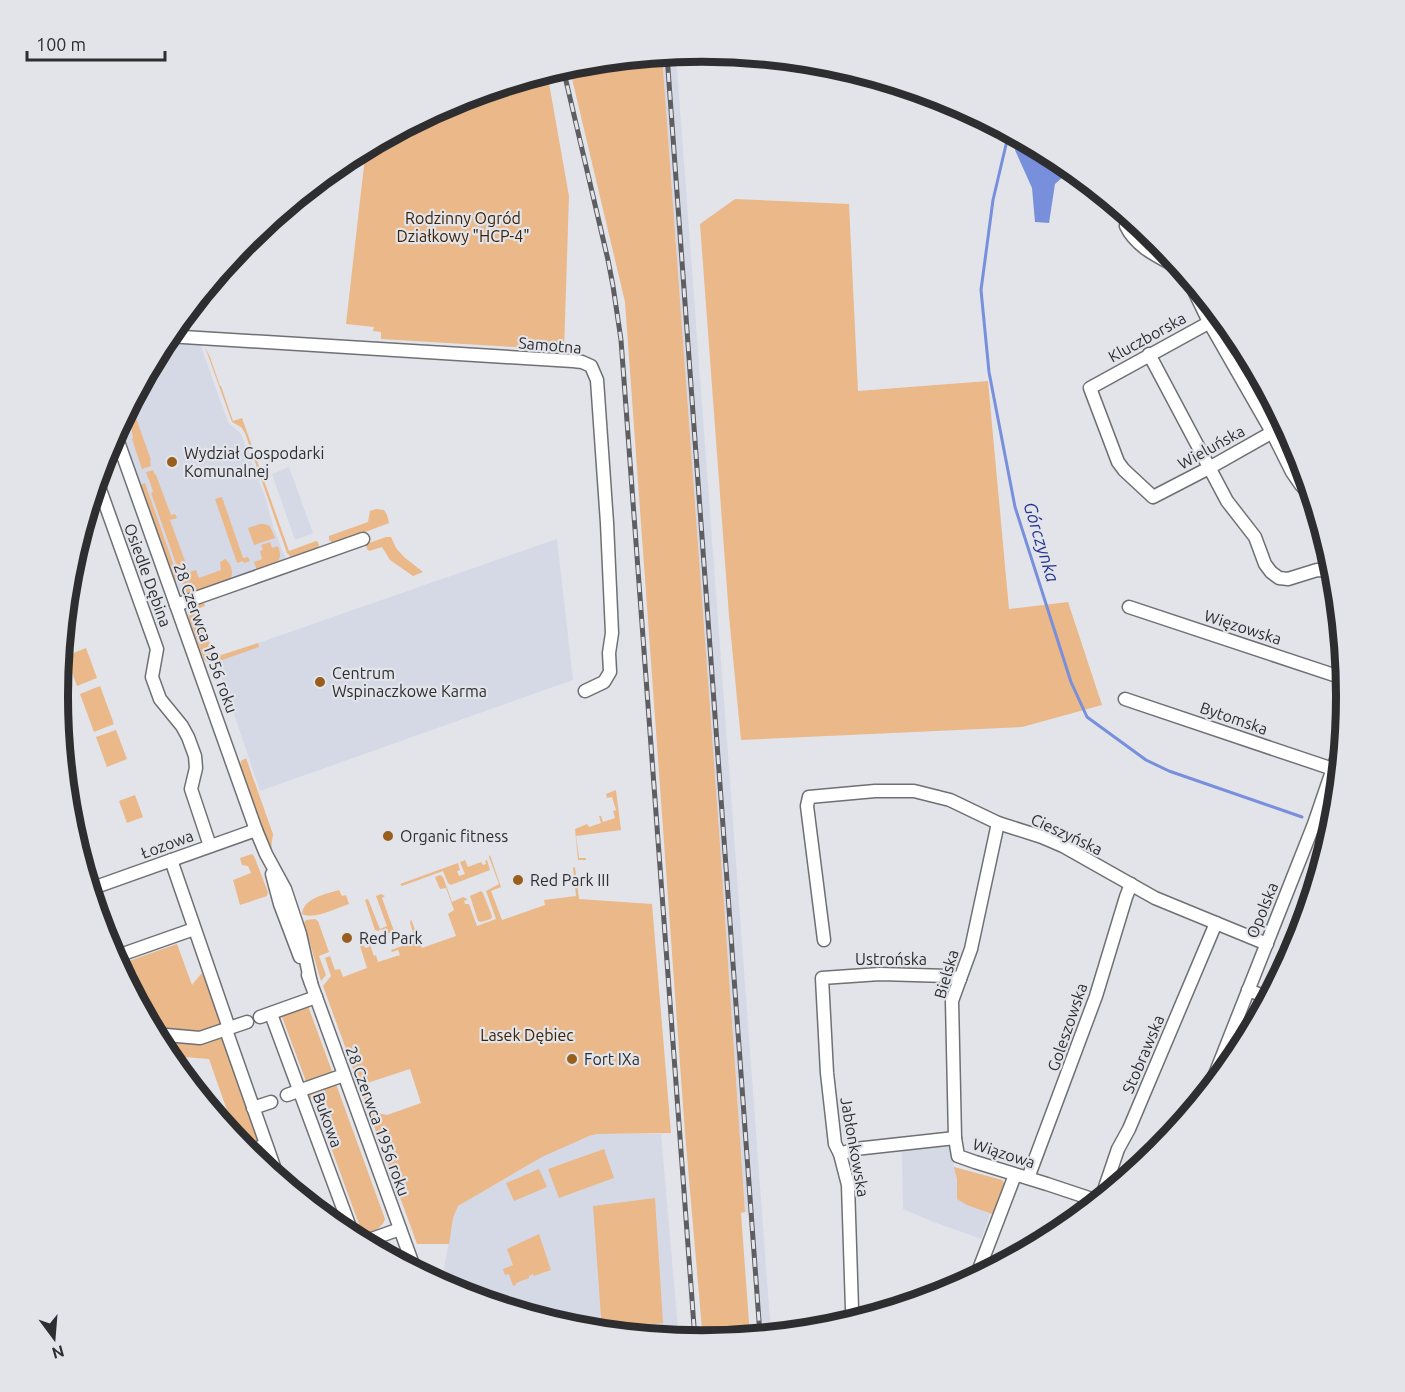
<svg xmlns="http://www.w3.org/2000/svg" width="1405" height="1392" font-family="Ubuntu,sans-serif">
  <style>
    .built { fill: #d5d9e6 }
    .green { fill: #eab889; fill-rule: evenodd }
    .water { fill: #788fdc }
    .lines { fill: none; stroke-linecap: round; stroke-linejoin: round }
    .stream { stroke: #788fdc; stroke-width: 3 }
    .minor-casing { stroke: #6e7074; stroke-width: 15 }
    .minor { stroke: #fff; stroke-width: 12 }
    .rail-casing { stroke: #5e5e61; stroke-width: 5 }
    .rail { stroke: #e2e4ea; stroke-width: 3; stroke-dasharray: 9; stroke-linecap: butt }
    .poi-dot { fill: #985e1d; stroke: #e2e4ea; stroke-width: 2 }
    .labels { text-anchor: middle; stroke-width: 4.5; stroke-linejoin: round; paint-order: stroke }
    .park-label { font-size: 16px; fill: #3e2305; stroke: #e2e4ea }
    .street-label { font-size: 16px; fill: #2e2e30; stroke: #e2e4ea }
    .poi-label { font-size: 16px; fill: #2e2e30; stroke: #e2e4ea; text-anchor: start }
    .water-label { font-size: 18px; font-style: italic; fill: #26368f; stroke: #e2e4ea }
    .rim { fill: none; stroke: #2e2e30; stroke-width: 8 }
  </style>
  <rect width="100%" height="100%" fill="#e2e4ea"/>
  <g class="built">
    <path d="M 676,54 L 771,1334 L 758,1336 L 749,1213 L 745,1212 L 720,844 L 662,55 Z"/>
    <path d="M 167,336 L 198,338 L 228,422 L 241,434 L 266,499 L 273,526 L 288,565 L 176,605 L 115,433 Z"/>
    <path d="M 289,467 L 313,533 L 295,540 L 272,474 Z"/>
    <path d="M 557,539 L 573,680 L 260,791 L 215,658 Z"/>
    <path d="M 597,1134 L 661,1134 L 678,1328 L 630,1334 L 576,1329 L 455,1292 L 446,1287 L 443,1274 L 453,1218 L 458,1206 L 542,1157 L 589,1136 Z"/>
    <path d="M 946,1143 L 950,1146 L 954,1167 L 1002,1180 L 995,1215 L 990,1214 L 981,1239 L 931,1221 L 903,1209 L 902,1148 Z"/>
  </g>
  <g class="green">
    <path d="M 662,55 L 720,844 L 745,1212 L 741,1213 L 750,1336 L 703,1341 L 685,1133 L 625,302 L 569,66 L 577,63 Z"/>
    <path d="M 547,72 L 569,196 L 564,350 L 381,339 L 381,332 L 373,331 L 374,327 L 346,324 L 366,148 L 456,100 Z"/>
    <path d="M 735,199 L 849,204 L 858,391 L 988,381 L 1009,609 L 1068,602 L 1102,705 L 1022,727 L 741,740 L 729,616 L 700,224 Z"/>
    <path d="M 205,347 L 210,357 L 220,386 L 221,386 L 233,421 L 242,418 L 289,551 L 316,541 L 318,542 L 319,546 C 314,553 300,557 291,557 L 287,553 L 245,433 L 241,427 L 232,422 Z"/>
    <path d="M 131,404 L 151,460 L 150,461 L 151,466 L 142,469 L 132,439 L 133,438 L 128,409 Z"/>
    <path d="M 153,470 L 155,475 L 156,475 L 171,515 L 175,514 L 177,518 L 170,520 L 189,572 L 196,570 L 199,578 L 221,570 L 220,562 L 225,559 C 232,564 235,576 228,581 L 187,595 L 151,493 L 153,491 L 146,472 Z"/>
    <path d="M 145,483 L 179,580 L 174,582 L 141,488 L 140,485 Z"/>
    <path d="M 222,497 L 243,558 L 248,557 L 250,561 L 244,563 L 243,561 L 237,563 L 215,499 Z"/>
    <path d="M 376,509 L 384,510 L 387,515 L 389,523 L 339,542 L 333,543 L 329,540 L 329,536 L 368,522 L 370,511 Z"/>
    <path d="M 260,524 L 264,524 L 270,526 L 275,538 L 254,545 L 248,528 Z"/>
    <path d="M 386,537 L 391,537 L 396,548 L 404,557 L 423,572 L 413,576 L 390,560 L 382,547 L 369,551 L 367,549 L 366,544 Z"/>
    <path d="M 270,542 L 272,548 L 278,546 C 285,565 272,565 257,571 L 254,562 L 262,559 L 260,551 L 263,550 L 261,545 Z"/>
    <path d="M 203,601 L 205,606 L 197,609 L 215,657 L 258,643 L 259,647 L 214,663 L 209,663 L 204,660 L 189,619 L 188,613 L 190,608 Z"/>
    <path d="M 86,648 L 97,678 L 77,686 L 66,656 Z"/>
    <path d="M 100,686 L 114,724 L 94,732 L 80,694 Z"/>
    <path d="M 116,730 L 127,759 L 107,767 L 96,737 Z"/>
    <path d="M 246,758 L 273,834 L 271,849 L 259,821 L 240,768 L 241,761 Z"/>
    <path d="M 616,790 L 621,830 L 576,836 L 579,858 L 586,858 L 586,860 L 578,860 L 575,829 L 587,824 L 589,827 L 601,823 L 599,816 L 601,816 L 603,822 L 615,818 L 613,811 L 616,810 L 612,797 L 607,798 L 606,794 Z"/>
    <path d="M 135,795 L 143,817 L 127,823 L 119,801 Z"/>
    <path d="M 252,854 L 254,856 L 268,892 L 267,896 L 240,905 L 233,880 L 251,873 L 248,866 L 242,865 L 240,858 Z"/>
    <path d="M 490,855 L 501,887 L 491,891 L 502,920 L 545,905 L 544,900 L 576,896 L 573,868 L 575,867 L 579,899 L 652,904 L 671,1133 L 597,1134 L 589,1136 L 542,1157 L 458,1206 L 453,1218 L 449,1244 L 417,1244 L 323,986 L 331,976 L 325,958 L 330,956 L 335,970 L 340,969 L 343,977 L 367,968 L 360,946 L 362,945 L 360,941 L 362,941 L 365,948 L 369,947 L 367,941 L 369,942 L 374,956 L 376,955 L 378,962 L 400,955 L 398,950 L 392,952 L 391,950 L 416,941 L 410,923 L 411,919 L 422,948 L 456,936 L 448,914 L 454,910 L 446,888 L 440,889 L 435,877 L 440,875 L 443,877 L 452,902 L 463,897 L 467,899 L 467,900 L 464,901 L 465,904 L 469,904 L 477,926 L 496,919 L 486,891 L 499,884 L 489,857 ZM 410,1069 L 421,1103 L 387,1115 L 373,1112 L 364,1084 Z"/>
    <path d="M 465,860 L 468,867 L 481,862 L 483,865 L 486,864 L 485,861 L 487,860 L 490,870 L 451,885 L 448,883 L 443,871 L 402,886 L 400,884 L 458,863 L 460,870 L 457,871 L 459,876 L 465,874 L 460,862 Z"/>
    <path d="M 339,890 L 342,896 L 346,895 L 349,904 C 336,908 315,920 302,914 C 303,898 326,894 339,890 Z"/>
    <path d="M 481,891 L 483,893 L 492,916 L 491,919 L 481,922 L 478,921 L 470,896 Z"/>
    <path d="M 381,894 L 385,896 L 382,898 L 394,931 L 385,935 L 382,929 L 378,931 L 375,930 L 365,900 L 368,899 L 380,929 L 387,926 L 376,896 Z"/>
    <path d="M 315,919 L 318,921 L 329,952 L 319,956 L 326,975 L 321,981 L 304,923 L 306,920 Z"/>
    <path d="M 177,944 L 192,985 L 201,974 L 206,972 L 226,1028 L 199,1035 L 154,1032 L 116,960 L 123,956 L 126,962 Z"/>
    <path d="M 306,1005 L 308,1006 L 333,1074 L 307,1084 L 281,1014 Z"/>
    <path d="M 218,1037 L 224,1041 L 258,1138 L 255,1143 L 243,1148 L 234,1137 L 236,1136 L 209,1059 L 171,1056 L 171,1060 L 163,1048 L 163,1045 L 168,1041 Z"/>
    <path d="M 336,1084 L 385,1219 C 382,1230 369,1232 359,1236 L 355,1232 L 360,1227 L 313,1098 L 306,1100 L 307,1094 Z"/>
    <path d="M 604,1149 L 614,1178 L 559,1198 L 548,1169 Z"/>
    <path d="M 954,1167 L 1002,1180 L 1005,1184 L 995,1215 L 967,1205 L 957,1199 L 957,1179 Z"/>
    <path d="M 539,1169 L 547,1187 L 514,1201 L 506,1183 Z"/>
    <path d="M 655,1198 L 663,1323 L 602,1330 L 593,1206 Z"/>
    <path d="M 539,1234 L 551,1270 L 534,1276 L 533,1274 L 529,1276 L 529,1278 L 516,1283 L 516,1285 L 513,1286 L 509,1274 L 505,1275 L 503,1269 L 513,1265 L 507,1249 Z"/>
  </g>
  <path class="water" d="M 1018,137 L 1061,160 L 1072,169 L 1055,184 L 1049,223 L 1035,222 L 1032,188 L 1015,150 Z"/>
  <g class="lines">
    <g class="stream">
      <path d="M 1009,132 L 993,200 L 981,290 L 989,372 L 1015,507 L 1071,682 L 1087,717 L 1146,760 L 1169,771 L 1302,817"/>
      <path d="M 1328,830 L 1332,834"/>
    </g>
    <g class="minor-casing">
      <g id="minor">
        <path d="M 1135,221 L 1126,226 C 1137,249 1162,258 1183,270"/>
        <path d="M 1186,274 L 1209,322 L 1272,432 L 1292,472 L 1301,485 L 1313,498"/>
        <path d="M 1221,316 L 1090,388 L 1118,462 L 1124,470 L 1153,497 L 1209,468 L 1285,425"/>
        <path d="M 167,336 L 573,361 L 582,362 L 591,366 L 597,380 L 607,523 L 612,633 L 609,653 L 610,672 L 604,682 L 585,691"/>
        <path d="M 1149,354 L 1227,501 L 1255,537 L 1265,564 L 1271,572 L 1279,578 L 1288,579 L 1317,570 L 1335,571"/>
        <path d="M 115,433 L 256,830 L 266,854 L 285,889 L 300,934 L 311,983"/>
        <path d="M 97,481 L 157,649 L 152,677 L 160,699 L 182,726 L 188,737 L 195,756 L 196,768 L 191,789 L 210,846"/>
        <path d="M 176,605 L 363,539"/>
        <path d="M 1129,607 L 1346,679"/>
        <path d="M 1125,699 L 1333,769"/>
        <path d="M 998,823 L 971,949 L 952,1001 L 955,1138 L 958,1156 L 975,1162 L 1047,1184 L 1098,1201"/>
        <path d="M 171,860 L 229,1028"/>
        <path d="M 272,874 L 280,904 L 300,957"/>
        <path d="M 90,889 L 256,830"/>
        <path d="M 824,940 L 807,806 L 809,797 L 875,791 L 914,791 L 950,800 L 998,823 L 1042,837 L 1063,846 L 1155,898 L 1267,944"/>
        <path d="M 115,958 L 123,954 L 194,929"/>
        <path d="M 308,975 L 415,1270"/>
        <path d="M 1248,990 L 1269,998"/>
        <path d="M 271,1014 L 354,1238"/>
        <path d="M 260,1017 L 316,997"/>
        <path d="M 226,1030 L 278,1178"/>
        <path d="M 155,1034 L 200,1038 L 247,1022"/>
        <path d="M 1208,1092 L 1314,824 L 1343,739"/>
        <path d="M 287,1095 L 344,1075"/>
        <path d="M 253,1108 L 271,1102"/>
        <path d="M 246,1152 L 266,1145"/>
        <path d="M 840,1154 L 855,1149 L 955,1138"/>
        <path d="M 1028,1178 L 1096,996 L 1126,897 L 1131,884"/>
        <path d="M 1101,1199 L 1118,1149 L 1129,1129 L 1216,923"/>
        <path d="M 363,1242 L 400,1229"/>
        <path d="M 976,1277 L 1015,1175"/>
        <path d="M 861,1319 C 855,1318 854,1313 852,1309 L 848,1185 L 840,1154 L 835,1144 L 827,1073 L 822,978 L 880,974 L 948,976 L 960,979"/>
      </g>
    </g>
    <use href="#minor" class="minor"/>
    <g class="rail-casing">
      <g id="rail">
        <path d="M 667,55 L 760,1335"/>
        <path d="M 563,68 L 608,260 L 613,286 L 621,340 L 695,1340"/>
      </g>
    </g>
    <use href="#rail" class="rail"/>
  </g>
  <g class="poi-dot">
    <circle cx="172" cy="462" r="6"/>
    <circle cx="320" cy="682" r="6"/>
    <circle cx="388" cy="836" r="6"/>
    <circle cx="518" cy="880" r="6"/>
    <circle cx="347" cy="938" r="6"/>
    <circle cx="572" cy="1059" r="6"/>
  </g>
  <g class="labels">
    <g class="park-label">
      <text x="463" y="224">Rodzinny Ogród<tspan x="463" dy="18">Działkowy "HCP-4"</tspan></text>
      <text x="527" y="1041">Lasek Dębiec</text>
    </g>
    <g class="street-label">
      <text transform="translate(1147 337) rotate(-29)" y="6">Kluczborska</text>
      <text transform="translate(550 345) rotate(5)" y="6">Samotna</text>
      <text transform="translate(1211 447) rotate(-29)" y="6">Wieluńska</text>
      <text transform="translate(148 575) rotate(70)" y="6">Osiedle Dębina</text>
      <text transform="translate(1243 627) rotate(18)" y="6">Więzowska</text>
      <text transform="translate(206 638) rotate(70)" y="6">28 Czerwca 1956 roku</text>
      <text transform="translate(1234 718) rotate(19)" y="6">Bytomska</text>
      <text transform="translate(1067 834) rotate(25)" y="6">Cieszyńska</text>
      <text transform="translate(167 844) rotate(-20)" y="6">Łozowa</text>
      <text transform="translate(1262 910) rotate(-68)" y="6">Opolska</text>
      <text x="891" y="965">Ustrońska</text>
      <text transform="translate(946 974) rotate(-74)" y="6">Bielska</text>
      <text transform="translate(1067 1027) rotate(-71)" y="6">Goleszowska</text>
      <text transform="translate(1143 1054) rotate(-67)" y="6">Stobrawska</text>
      <text transform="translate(328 1120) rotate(70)" y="6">Bukowa</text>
      <text transform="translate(378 1121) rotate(70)" y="6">28 Czerwca 1956 roku</text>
      <text transform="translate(855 1147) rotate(80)" y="6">Jabłonkowska</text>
      <text transform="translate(1004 1153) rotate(18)" y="6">Wiązowa</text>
    </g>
    <g class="poi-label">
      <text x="184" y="459">Wydział Gospodarki<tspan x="184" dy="18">Komunalnej</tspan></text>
      <text x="332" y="679">Centrum<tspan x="332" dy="18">Wspinaczkowe Karma</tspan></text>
      <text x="400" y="842">Organic fitness</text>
      <text x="530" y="886">Red Park III</text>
      <text x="359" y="944">Red Park</text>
      <text x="584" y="1065">Fort IXa</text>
    </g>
    <g class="water-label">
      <text transform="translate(1041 542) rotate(73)" y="6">Górczynka</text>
    </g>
  </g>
  <path d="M0 0H1405V1392H0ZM68 696a634 634 0 1 1 1268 0a634 634 0 1 1-1268 0Z" fill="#e2e4ea" fill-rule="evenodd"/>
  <path class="rim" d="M68 696a634 634 0 1 1 1268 0a634 634 0 1 1-1268 0Z"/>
  <g transform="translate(54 1338) rotate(164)" stroke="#e2e4ea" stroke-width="4.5" paint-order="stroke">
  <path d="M0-4.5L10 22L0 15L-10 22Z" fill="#2e2e30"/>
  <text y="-9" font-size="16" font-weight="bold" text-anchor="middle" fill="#2e2e30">N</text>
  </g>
  <path d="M27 51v9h138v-9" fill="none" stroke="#2e2e30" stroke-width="3"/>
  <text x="36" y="51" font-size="18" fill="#2e2e30" stroke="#e2e4ea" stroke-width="4.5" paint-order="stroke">100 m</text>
</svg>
